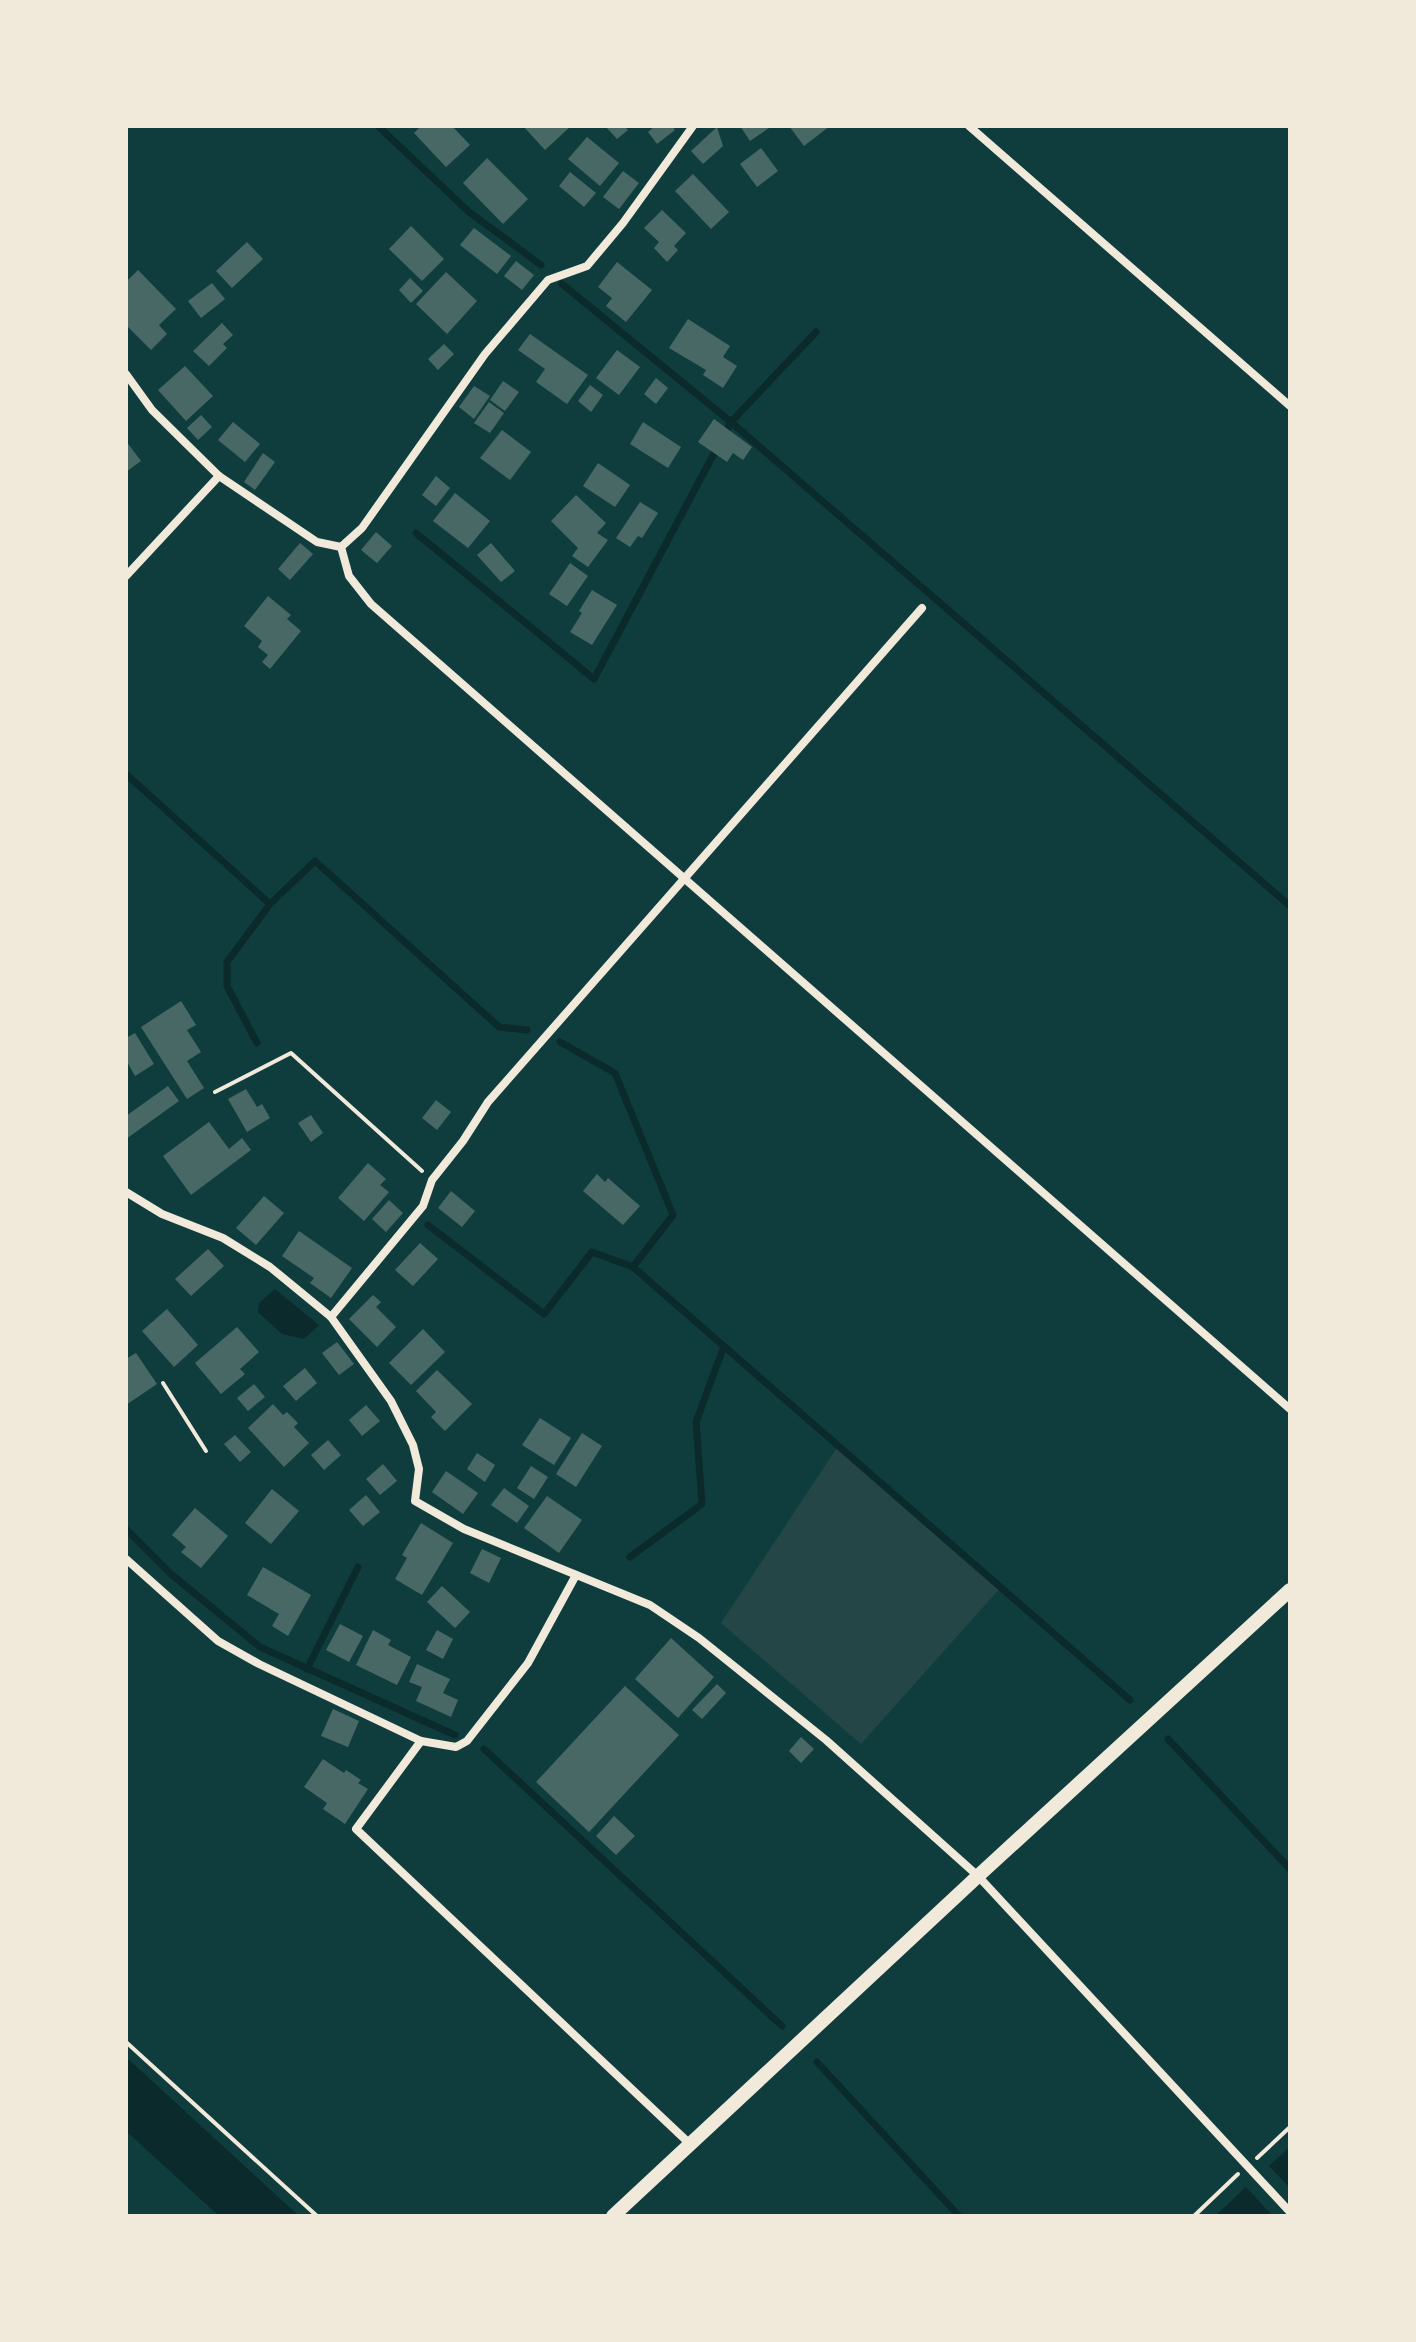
<svg xmlns="http://www.w3.org/2000/svg" width="1416" height="2342" font-family="'Work Sans',sans-serif">
  <style>
    .green { fill: #244646 }
    .water { fill: #0a2a2b }
    .lines { fill: none; stroke-linecap: round; stroke-linejoin: round }
    .stream { stroke: #0a2a2b; stroke-width: 7 }
    .building { fill: #486865 }
    .path { stroke: #f1e9da; stroke-width: 4 }
    .minor { stroke: #f1e9da; stroke-width: 8 }
    .tertiary { stroke: #f1e9da; stroke-width: 14 }
  </style>
  <rect width="100%" height="100%" fill="#0f3d3e"/>
  <path class="green" d="M 840,1443 L 1002,1586 L 861,1744 L 721,1623 Z"/>
  <g class="water">
    <path d="M 275,1289 L 319,1325 L 304,1339 L 282,1334 L 258,1312 L 259,1303 Z"/>
    <path d="M 126,2057 L 299,2216 L 219,2216 L 126,2131 Z"/>
    <path d="M 1290,2147 L 1290,2188 L 1269,2166 Z"/>
    <path d="M 1246,2187 L 1270,2213 L 1267,2216 L 1215,2216 Z"/>
  </g>
  <g class="lines">
    <g class="stream">
      <path d="M 378,126 L 469,212 L 541,265"/>
      <path d="M 562,284 L 731,422 L 816,332"/>
      <path d="M 724,435 L 731,422 L 1290,906"/>
      <path d="M 416,533 L 594,679 L 718,446"/>
      <path d="M 126,774 L 270,904 L 227,962 L 227,986 L 257,1043"/>
      <path d="M 270,904 L 315,861 L 499,1027 L 527,1030"/>
      <path d="M 560,1042 L 615,1073 L 673,1215 L 633,1267 L 1130,1700"/>
      <path d="M 428,1225 L 544,1314 L 592,1252 L 633,1267"/>
      <path d="M 126,1529 L 171,1574 L 260,1647 L 455,1735"/>
      <path d="M 630,1557 L 702,1504 L 696,1422 L 724,1346"/>
      <path d="M 307,1669 L 358,1567"/>
      <path d="M 1168,1739 L 1290,1869"/>
      <path d="M 484,1749 L 782,2026"/>
      <path d="M 817,2062 L 959,2216"/>
    </g>
  </g>
  <g class="building">
    <path d="M 421,126 L 452,126 L 470,145 L 446,167 L 414,133 Z"/>
    <path d="M 523,126 L 571,126 L 545,150 Z"/>
    <path d="M 605,126 L 624,126 L 628,130 L 617,139 Z"/>
    <path d="M 655,126 L 672,126 L 675,130 L 657,144 L 648,132 Z"/>
    <path d="M 740,126 L 767,126 L 769,128 L 750,141 Z"/>
    <path d="M 789,126 L 830,126 L 804,146 Z"/>
    <path d="M 717,127 L 723,146 L 703,164 L 691,151 Z"/>
    <path d="M 587,137 L 619,163 L 600,186 L 568,159 Z"/>
    <path d="M 761,148 L 778,171 L 757,187 L 740,164 Z"/>
    <path d="M 487,158 L 528,199 L 503,224 L 463,183 Z"/>
    <path d="M 623,171 L 639,183 L 619,209 L 603,197 Z"/>
    <path d="M 570,172 L 596,193 L 584,207 L 559,186 Z"/>
    <path d="M 693,174 L 729,212 L 711,229 L 675,191 Z"/>
    <path d="M 662,210 L 686,233 L 674,246 L 678,250 L 667,262 L 654,248 L 659,242 L 644,228 Z"/>
    <path d="M 411,226 L 444,259 L 422,281 L 389,249 Z"/>
    <path d="M 474,228 L 511,256 L 497,274 L 460,245 Z"/>
    <path d="M 247,242 L 263,259 L 232,288 L 216,271 Z"/>
    <path d="M 516,261 L 534,275 L 522,290 L 504,276 Z"/>
    <path d="M 617,262 L 652,290 L 626,322 L 606,306 L 612,298 L 598,287 Z"/>
    <path d="M 138,270 L 176,309 L 159,325 L 167,334 L 151,350 L 126,325 L 126,282 Z"/>
    <path d="M 446,272 L 477,301 L 447,334 L 416,304 Z"/>
    <path d="M 410,278 L 423,291 L 411,303 L 399,290 Z"/>
    <path d="M 212,283 L 225,299 L 201,318 L 188,301 Z"/>
    <path d="M 688,319 L 730,346 L 723,357 L 737,366 L 723,388 L 703,375 L 706,370 L 669,348 Z"/>
    <path d="M 222,323 L 233,335 L 223,344 L 227,348 L 209,366 L 193,351 Z"/>
    <path d="M 530,334 L 588,375 L 567,404 L 536,382 L 545,369 L 518,350 Z"/>
    <path d="M 444,344 L 454,354 L 438,370 L 428,359 Z"/>
    <path d="M 617,350 L 640,367 L 619,395 L 596,378 Z"/>
    <path d="M 185,366 L 213,396 L 186,421 L 158,390 Z"/>
    <path d="M 656,378 L 668,388 L 656,404 L 644,394 Z"/>
    <path d="M 503,381 L 519,392 L 505,411 L 490,400 Z"/>
    <path d="M 590,385 L 603,395 L 591,412 L 578,401 Z"/>
    <path d="M 474,386 L 490,396 L 474,419 L 459,407 Z"/>
    <path d="M 489,402 L 504,413 L 490,433 L 474,423 Z"/>
    <path d="M 201,415 L 212,427 L 198,440 L 187,428 Z"/>
    <path d="M 714,419 L 752,447 L 743,460 L 733,453 L 727,462 L 698,442 Z"/>
    <path d="M 233,422 L 260,444 L 245,462 L 218,440 Z"/>
    <path d="M 643,422 L 681,447 L 668,468 L 630,444 Z"/>
    <path d="M 502,430 L 531,452 L 510,480 L 480,458 Z"/>
    <path d="M 126,441 L 141,461 L 126,472 Z"/>
    <path d="M 263,453 L 275,462 L 255,490 L 244,482 Z"/>
    <path d="M 598,463 L 630,485 L 615,507 L 583,486 Z"/>
    <path d="M 436,476 L 450,488 L 436,506 L 422,495 Z"/>
    <path d="M 455,493 L 490,521 L 468,548 L 433,521 Z"/>
    <path d="M 576,495 L 606,523 L 597,533 L 608,540 L 588,567 L 572,556 L 578,548 L 551,521 Z"/>
    <path d="M 640,502 L 658,513 L 642,538 L 638,536 L 630,547 L 616,538 Z"/>
    <path d="M 376,532 L 392,546 L 377,563 L 361,550 Z"/>
    <path d="M 300,543 L 313,554 L 290,580 L 278,569 Z"/>
    <path d="M 491,543 L 515,571 L 501,582 L 477,555 Z"/>
    <path d="M 570,563 L 588,576 L 567,606 L 549,594 Z"/>
    <path d="M 592,590 L 617,605 L 592,645 L 570,632 L 582,613 L 579,611 Z"/>
    <path d="M 268,596 L 291,615 L 287,619 L 301,631 L 270,669 L 262,662 L 268,655 L 258,647 L 262,641 L 244,626 Z"/>
    <path d="M 181,1001 L 196,1025 L 187,1030 L 201,1052 L 187,1061 L 204,1088 L 187,1099 L 141,1027 Z"/>
    <path d="M 135,1033 L 154,1064 L 135,1076 L 126,1060 L 126,1038 Z"/>
    <path d="M 168,1086 L 179,1101 L 126,1139 L 126,1116 Z"/>
    <path d="M 246,1089 L 257,1107 L 262,1104 L 270,1118 L 247,1132 L 228,1099 Z"/>
    <path d="M 436,1100 L 451,1112 L 437,1130 L 422,1118 Z"/>
    <path d="M 311,1115 L 323,1133 L 311,1142 L 298,1123 Z"/>
    <path d="M 209,1122 L 229,1149 L 242,1138 L 251,1150 L 191,1195 L 163,1156 Z"/>
    <path d="M 368,1163 L 386,1179 L 380,1185 L 389,1192 L 364,1221 L 338,1198 Z"/>
    <path d="M 597,1174 L 605,1182 L 608,1178 L 640,1206 L 623,1225 L 583,1191 Z"/>
    <path d="M 451,1191 L 475,1211 L 462,1227 L 438,1208 Z"/>
    <path d="M 264,1196 L 284,1213 L 256,1245 L 236,1228 Z"/>
    <path d="M 389,1200 L 403,1213 L 386,1232 L 372,1219 Z"/>
    <path d="M 299,1231 L 352,1268 L 331,1298 L 310,1283 L 314,1278 L 282,1256 Z"/>
    <path d="M 420,1243 L 438,1259 L 413,1286 L 395,1270 Z"/>
    <path d="M 208,1249 L 224,1266 L 191,1296 L 175,1279 Z"/>
    <path d="M 373,1295 L 381,1302 L 376,1307 L 396,1327 L 377,1347 L 349,1319 Z"/>
    <path d="M 167,1309 L 198,1345 L 174,1367 L 142,1331 Z"/>
    <path d="M 237,1327 L 259,1352 L 240,1369 L 245,1374 L 221,1394 L 195,1363 Z"/>
    <path d="M 423,1329 L 445,1352 L 411,1385 L 389,1363 Z"/>
    <path d="M 337,1342 L 354,1364 L 339,1375 L 322,1353 Z"/>
    <path d="M 136,1353 L 157,1384 L 126,1405 L 126,1359 Z"/>
    <path d="M 305,1368 L 317,1383 L 296,1401 L 283,1386 Z"/>
    <path d="M 437,1370 L 472,1404 L 445,1431 L 431,1417 L 436,1412 L 416,1391 Z"/>
    <path d="M 254,1384 L 265,1397 L 248,1411 L 237,1398 Z"/>
    <path d="M 273,1404 L 283,1415 L 287,1412 L 298,1423 L 294,1427 L 309,1443 L 284,1467 L 248,1428 Z"/>
    <path d="M 366,1405 L 380,1421 L 362,1436 L 349,1420 Z"/>
    <path d="M 540,1418 L 571,1438 L 554,1465 L 522,1445 Z"/>
    <path d="M 582,1433 L 602,1446 L 576,1487 L 556,1474 Z"/>
    <path d="M 235,1435 L 251,1452 L 240,1462 L 224,1444 Z"/>
    <path d="M 328,1440 L 341,1455 L 324,1470 L 311,1455 Z"/>
    <path d="M 477,1453 L 495,1465 L 485,1482 L 467,1469 Z"/>
    <path d="M 383,1464 L 397,1481 L 380,1495 L 366,1479 Z"/>
    <path d="M 531,1466 L 548,1477 L 534,1499 L 517,1488 Z"/>
    <path d="M 446,1471 L 478,1493 L 463,1514 L 432,1492 Z"/>
    <path d="M 504,1488 L 529,1506 L 517,1523 L 491,1505 Z"/>
    <path d="M 272,1489 L 299,1511 L 271,1544 L 245,1523 Z"/>
    <path d="M 366,1495 L 380,1512 L 363,1526 L 349,1510 Z"/>
    <path d="M 547,1496 L 582,1520 L 559,1553 L 524,1528 Z"/>
    <path d="M 195,1508 L 228,1536 L 201,1568 L 181,1552 L 186,1547 L 172,1535 Z"/>
    <path d="M 421,1523 L 453,1543 L 422,1595 L 395,1579 L 407,1558 L 402,1555 Z"/>
    <path d="M 482,1549 L 501,1558 L 489,1583 L 470,1573 Z"/>
    <path d="M 263,1567 L 311,1595 L 288,1636 L 272,1626 L 279,1614 L 247,1595 Z"/>
    <path d="M 442,1586 L 470,1612 L 455,1628 L 427,1602 Z"/>
    <path d="M 340,1624 L 363,1636 L 349,1662 L 326,1650 Z"/>
    <path d="M 373,1630 L 391,1640 L 388,1645 L 411,1657 L 397,1685 L 356,1665 Z"/>
    <path d="M 437,1630 L 453,1639 L 443,1659 L 426,1650 Z"/>
    <path d="M 671,1638 L 714,1677 L 678,1718 L 635,1679 Z"/>
    <path d="M 417,1664 L 450,1679 L 443,1693 L 458,1700 L 451,1717 L 416,1701 L 422,1687 L 409,1682 Z"/>
    <path d="M 717,1684 L 726,1693 L 702,1719 L 692,1710 Z"/>
    <path d="M 625,1686 L 679,1735 L 589,1832 L 536,1782 Z"/>
    <path d="M 333,1709 L 359,1721 L 348,1747 L 321,1736 Z"/>
    <path d="M 801,1737 L 814,1749 L 801,1763 L 789,1751 Z"/>
    <path d="M 323,1759 L 344,1773 L 346,1770 L 361,1780 L 358,1783 L 368,1789 L 345,1824 L 323,1809 L 327,1803 L 304,1787 Z"/>
    <path d="M 614,1816 L 635,1836 L 616,1855 L 596,1836 Z"/>
  </g>
  <g class="lines">
    <g class="path">
      <path d="M 215,1092 L 291,1053 L 422,1171"/>
      <path d="M 163,1383 L 206,1451"/>
      <path d="M 126,2042 L 317,2216"/>
      <path d="M 1257,2158 L 1290,2127"/>
      <path d="M 1194,2216 L 1238,2174"/>
    </g>
    <g class="minor">
      <path d="M 969,126 L 1290,406"/>
      <path d="M 126,374 L 152,410 L 219,476 L 317,542 L 341,547"/>
      <path d="M 341,547 L 349,576 L 371,604 L 1290,1409"/>
      <path d="M 341,547 L 362,528 L 485,354 L 548,280 L 587,266 L 623,223 L 693,126"/>
      <path d="M 126,576 L 219,476"/>
      <path d="M 126,1192 L 162,1214 L 223,1238 L 270,1267 L 331,1317 L 391,1401 L 413,1445 L 419,1469 L 415,1501 L 464,1529 L 650,1605 L 699,1638 L 826,1740 L 978,1876 L 1290,2212"/>
      <path d="M 331,1317 L 423,1206 L 432,1180 L 463,1141 L 488,1102 L 922,608"/>
      <path d="M 126,1559 L 218,1641 L 259,1664 L 421,1741 L 456,1747 L 467,1741 L 528,1663 L 576,1575"/>
      <path d="M 421,1741 L 356,1829 L 690,2144"/>
    </g>
    <path class="tertiary" d="M 613,2216 L 978,1876 L 1290,1590"/>
  </g>
  <rect width="1416" height="2342" fill="none" stroke="#f1e9da" stroke-width="256"/>
</svg>
